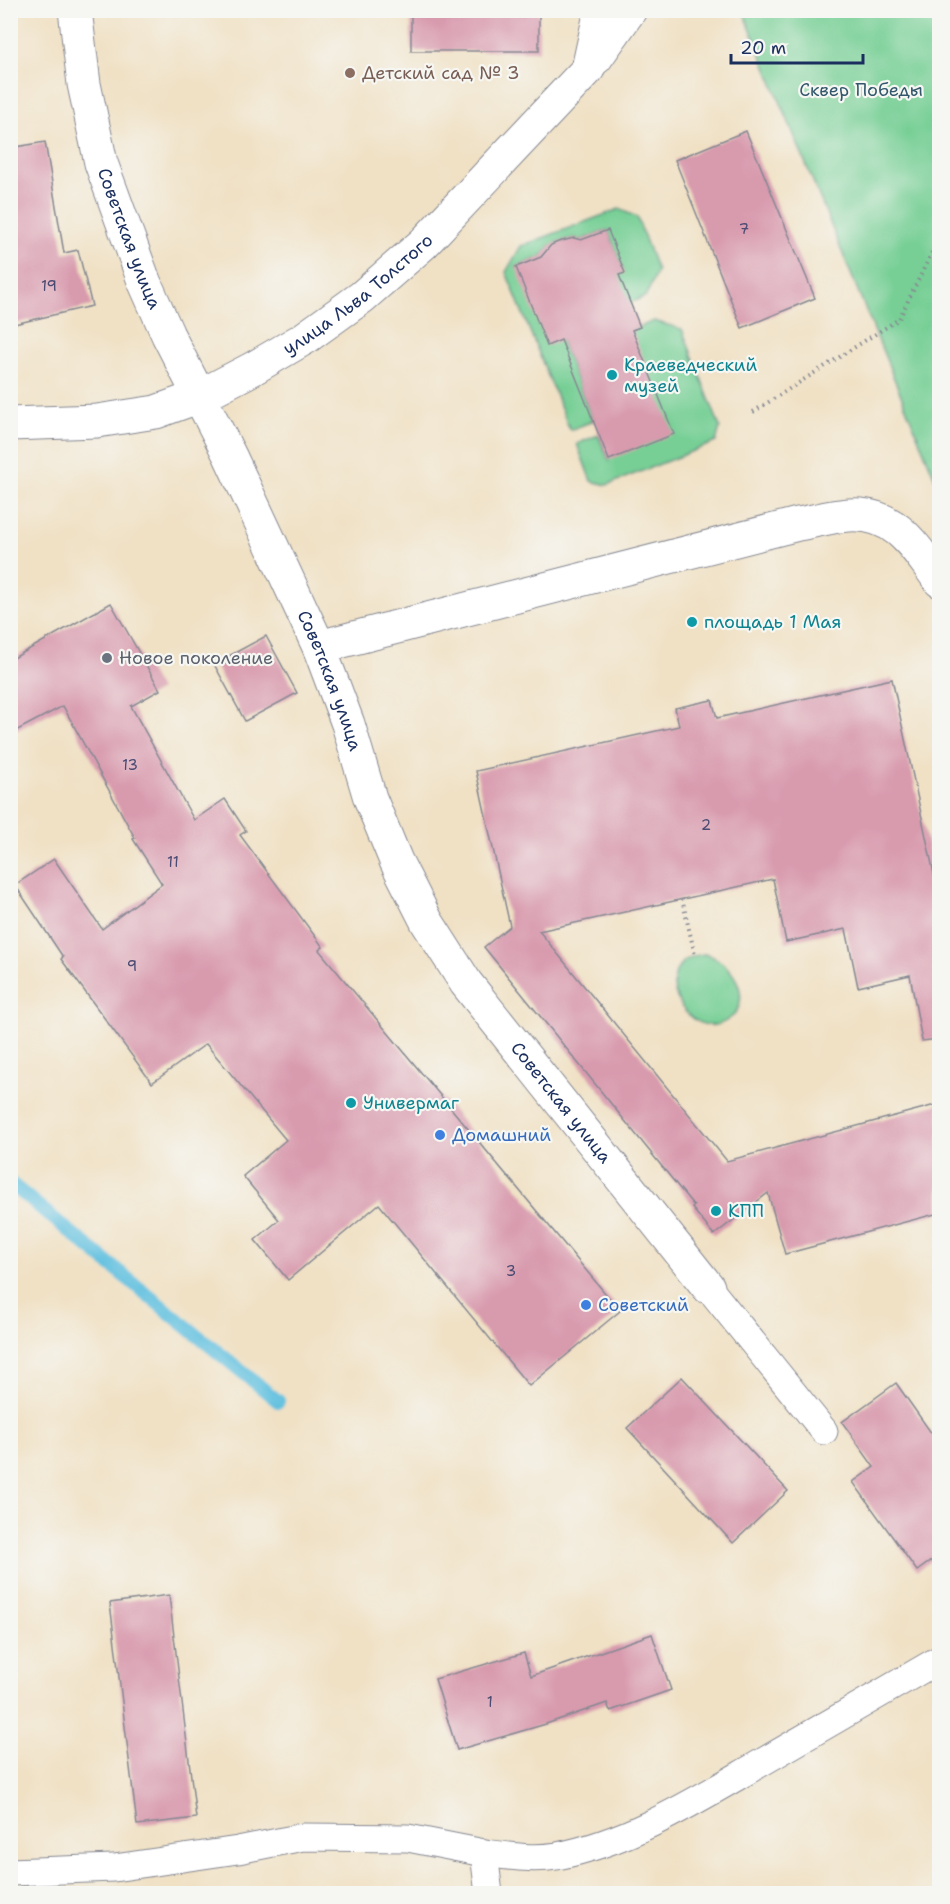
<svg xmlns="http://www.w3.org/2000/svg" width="950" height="1904" font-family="'Shantell Sans',sans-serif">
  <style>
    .green { fill: #77cf95; stroke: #497f7a; stroke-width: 1.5 }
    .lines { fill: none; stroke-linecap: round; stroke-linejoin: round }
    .stream { stroke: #60c0df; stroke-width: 14 }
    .building { fill: #d89aad }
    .service-casing { stroke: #868892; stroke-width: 29 }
    .minor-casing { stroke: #868892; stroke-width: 35 }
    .tertiary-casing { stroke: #868892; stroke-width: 35 }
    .path { stroke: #868892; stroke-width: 4; stroke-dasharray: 1.5 4.5; stroke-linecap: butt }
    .service { stroke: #fff; stroke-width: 27 }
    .minor { stroke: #fff; stroke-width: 33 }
    .tertiary { stroke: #fff; stroke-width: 33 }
    .education-dot { fill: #8d6e63; stroke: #f6f6f2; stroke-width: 2 }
    .culture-dot { fill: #0f9aa8; stroke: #f6f6f2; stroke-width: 2 }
    .worship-dot { fill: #6b7280; stroke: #f6f6f2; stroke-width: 2 }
    .shop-dot { fill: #3f7fe0; stroke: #f6f6f2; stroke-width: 2 }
    .labels { text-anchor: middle; stroke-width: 4.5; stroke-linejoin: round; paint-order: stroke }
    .number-label { font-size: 15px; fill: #4a4a72 }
    .education-label { font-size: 18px; fill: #785e54; stroke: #f6f6f2; text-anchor: start }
    .park-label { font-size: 18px; fill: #32576c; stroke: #f6f6f2 }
    .street-label { font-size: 18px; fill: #1b2f5e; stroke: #f6f6f2 }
    .culture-label { font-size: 18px; fill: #0d838f; stroke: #f6f6f2; text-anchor: start }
    .worship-label { font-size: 18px; fill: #5b616d; stroke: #f6f6f2; text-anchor: start }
    .shop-label { font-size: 18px; fill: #366cbe; stroke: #f6f6f2; text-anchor: start }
  </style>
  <rect width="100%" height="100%" fill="#f6f6f2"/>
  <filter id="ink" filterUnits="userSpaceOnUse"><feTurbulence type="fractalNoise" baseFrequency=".0167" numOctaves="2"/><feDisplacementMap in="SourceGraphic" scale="12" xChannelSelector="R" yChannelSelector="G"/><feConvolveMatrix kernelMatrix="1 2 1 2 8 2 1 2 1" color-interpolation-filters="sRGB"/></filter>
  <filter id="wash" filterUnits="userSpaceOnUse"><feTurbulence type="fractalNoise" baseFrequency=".008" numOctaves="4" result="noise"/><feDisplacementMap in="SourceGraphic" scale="24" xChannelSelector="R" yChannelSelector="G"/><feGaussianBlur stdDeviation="1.35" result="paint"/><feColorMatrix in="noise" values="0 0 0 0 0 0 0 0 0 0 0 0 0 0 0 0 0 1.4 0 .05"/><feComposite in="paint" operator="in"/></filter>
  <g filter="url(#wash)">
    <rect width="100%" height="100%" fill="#f0e1c5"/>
    <g class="green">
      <path d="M 743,11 L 939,11 L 939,488 Z"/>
      <path d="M 619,209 L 637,217 L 657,271 L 646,296 L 624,306 L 612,278 L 624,272 L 608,230 L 581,240 L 574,238 L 558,242 L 551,245 L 541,257 L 516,267 L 546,303 L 593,421 L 570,430 L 506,272 L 521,246 Z"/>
      <path d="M 654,321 L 682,329 L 720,427 L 716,442 L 607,485 L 591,481 L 577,444 L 598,435 L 609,460 L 632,330 Z"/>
      <path d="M 704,954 C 731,959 756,999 729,1019 C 689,1049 642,962 704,954 Z"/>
    </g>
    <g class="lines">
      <path class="stream" d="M 10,1183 L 278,1401"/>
    </g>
    <g id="blocks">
      <g class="building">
        <rect x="411" y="10" width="128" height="41"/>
        <path d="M 746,131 L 815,298 L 742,328 L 675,160 Z"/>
        <path d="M 45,142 L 64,253 L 78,250 L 92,306 L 10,325 L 10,148 Z"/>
        <path d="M 608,230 L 625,273 L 619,275 L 640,327 L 632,330 L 674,434 L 609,460 L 561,340 L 547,346 L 516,267 L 541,257 L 551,245 L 558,242 L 574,238 L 581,240 Z"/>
        <path d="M 111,603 L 160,690 L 131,706 L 194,820 L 225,799 L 246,831 L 240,835 L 323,947 L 319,950 L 620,1311 L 529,1386 L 379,1204 L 288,1280 L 255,1240 L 279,1220 L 243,1176 L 286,1140 L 206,1044 L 152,1083 L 61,959 L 63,957 L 15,885 L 54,859 L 102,929 L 162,884 L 133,839 L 135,838 L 63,706 L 10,734 L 10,660 Z"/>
        <path d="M 266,636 L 297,693 L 245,721 L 214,664 Z"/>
        <path d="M 892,679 L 939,897 L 939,1039 L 922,1041 L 910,975 L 858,987 L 846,929 L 786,942 L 773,879 L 539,931 L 727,1161 L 939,1104 L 939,1213 L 785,1254 L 768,1193 L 714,1235 L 692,1208 L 694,1206 L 484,947 L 510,926 L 476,771 L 679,726 L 675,708 L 712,700 L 717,718 Z"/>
        <path d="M 682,1377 L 788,1491 L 733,1543 L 627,1428 Z"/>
        <path d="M 896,1383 L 939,1444 L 939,1555 L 917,1571 L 853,1482 L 874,1467 L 842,1422 Z"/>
        <path d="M 169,1595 L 196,1818 L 137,1825 L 110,1603 Z"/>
        <path d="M 652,1634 L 671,1690 L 610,1711 L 607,1703 L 546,1724 L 457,1750 L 435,1679 L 524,1653 L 531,1676 Z"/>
      </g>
    </g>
  </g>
  <g filter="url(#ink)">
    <use href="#blocks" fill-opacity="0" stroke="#868892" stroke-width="1.5"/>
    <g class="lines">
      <g class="service-casing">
        <g id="service">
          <path d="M 708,1287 L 824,1431"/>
          <path d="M 484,1853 C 508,1856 532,1860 557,1856 C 630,1842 695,1801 759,1764 C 819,1729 879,1694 940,1659"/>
          <path d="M 10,1872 L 114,1868 L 238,1850 L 303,1837 L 408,1838 L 484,1853 L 489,1894"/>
        </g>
      </g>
      <g class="minor-casing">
        <g id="minor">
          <path id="s1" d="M 75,10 L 84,84 L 101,163 L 144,281 L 168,335 L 230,456 L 319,647 L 348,724 L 370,798 L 396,861 L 427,922 L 466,983 L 708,1287"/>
          <path d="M 319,647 L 798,524 C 815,521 832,516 849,515 C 896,512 915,547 940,581"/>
        </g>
      </g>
      <g class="tertiary-casing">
        <g id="tertiary">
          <path d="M 596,58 L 630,10"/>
          <path id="s2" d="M 10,424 L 97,421 L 156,412 L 200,396 L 252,369 L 305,338 L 362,297 L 424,243 L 588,69 L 601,10"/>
        </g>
      </g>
      <g class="path">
        <path d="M 753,412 L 899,319 L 940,236"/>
        <path d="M 682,899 L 695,955"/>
      </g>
      <use href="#service" class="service"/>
      <use href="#minor" class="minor"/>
      <use href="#tertiary" class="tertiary"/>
    </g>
  </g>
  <circle class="education-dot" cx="350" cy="73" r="6"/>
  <g class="culture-dot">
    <circle cx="612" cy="375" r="6"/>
    <circle cx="692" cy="622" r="6"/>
    <circle cx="351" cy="1103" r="6"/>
    <circle cx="716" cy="1211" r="6"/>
  </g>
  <circle class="worship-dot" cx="107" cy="658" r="6"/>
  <g class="shop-dot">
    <circle cx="440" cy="1135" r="6"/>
    <circle cx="586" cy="1305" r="6"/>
  </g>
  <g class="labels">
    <g class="number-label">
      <text x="744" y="234">7</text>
      <text x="49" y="291">19</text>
      <text x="130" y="770">13</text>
      <text x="706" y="830">2</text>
      <text x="173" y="867">11</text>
      <text x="132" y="971">9</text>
      <text x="511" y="1276">3</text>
      <text x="490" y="1707">1</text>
    </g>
    <g class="education-label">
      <text x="362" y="79">Детский сад № 3</text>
    </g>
    <g class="park-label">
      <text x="861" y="96">Сквер Победы</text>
    </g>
    <g class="street-label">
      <text dy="6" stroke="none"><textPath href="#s1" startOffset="236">Советская улица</textPath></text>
      <text dy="6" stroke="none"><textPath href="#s2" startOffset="382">улица Льва Толстого</textPath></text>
      <text dy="6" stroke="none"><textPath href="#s1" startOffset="722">Советская улица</textPath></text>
      <text dy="6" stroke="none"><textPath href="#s1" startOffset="1208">Советская улица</textPath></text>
    </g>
    <g class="culture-label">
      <text x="624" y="371">Краеведческий<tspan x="624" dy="21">музей</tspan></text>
      <text x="704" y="628">площадь 1 Мая</text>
      <text x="363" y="1109">Универмаг</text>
      <text x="728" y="1217">КПП</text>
    </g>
    <g class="worship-label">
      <text x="119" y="664">Новое поколение</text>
    </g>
    <g class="shop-label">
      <text x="452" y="1141">Домашний</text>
      <text x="598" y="1311">Советский</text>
    </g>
  </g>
  <rect width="950" height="1904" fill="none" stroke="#f6f6f2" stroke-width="36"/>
  <path d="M731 54v9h132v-9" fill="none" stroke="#1b2f5e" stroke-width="3"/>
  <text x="740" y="54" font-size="18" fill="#1b2f5e" stroke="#f6f6f2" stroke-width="4.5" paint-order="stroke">20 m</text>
</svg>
